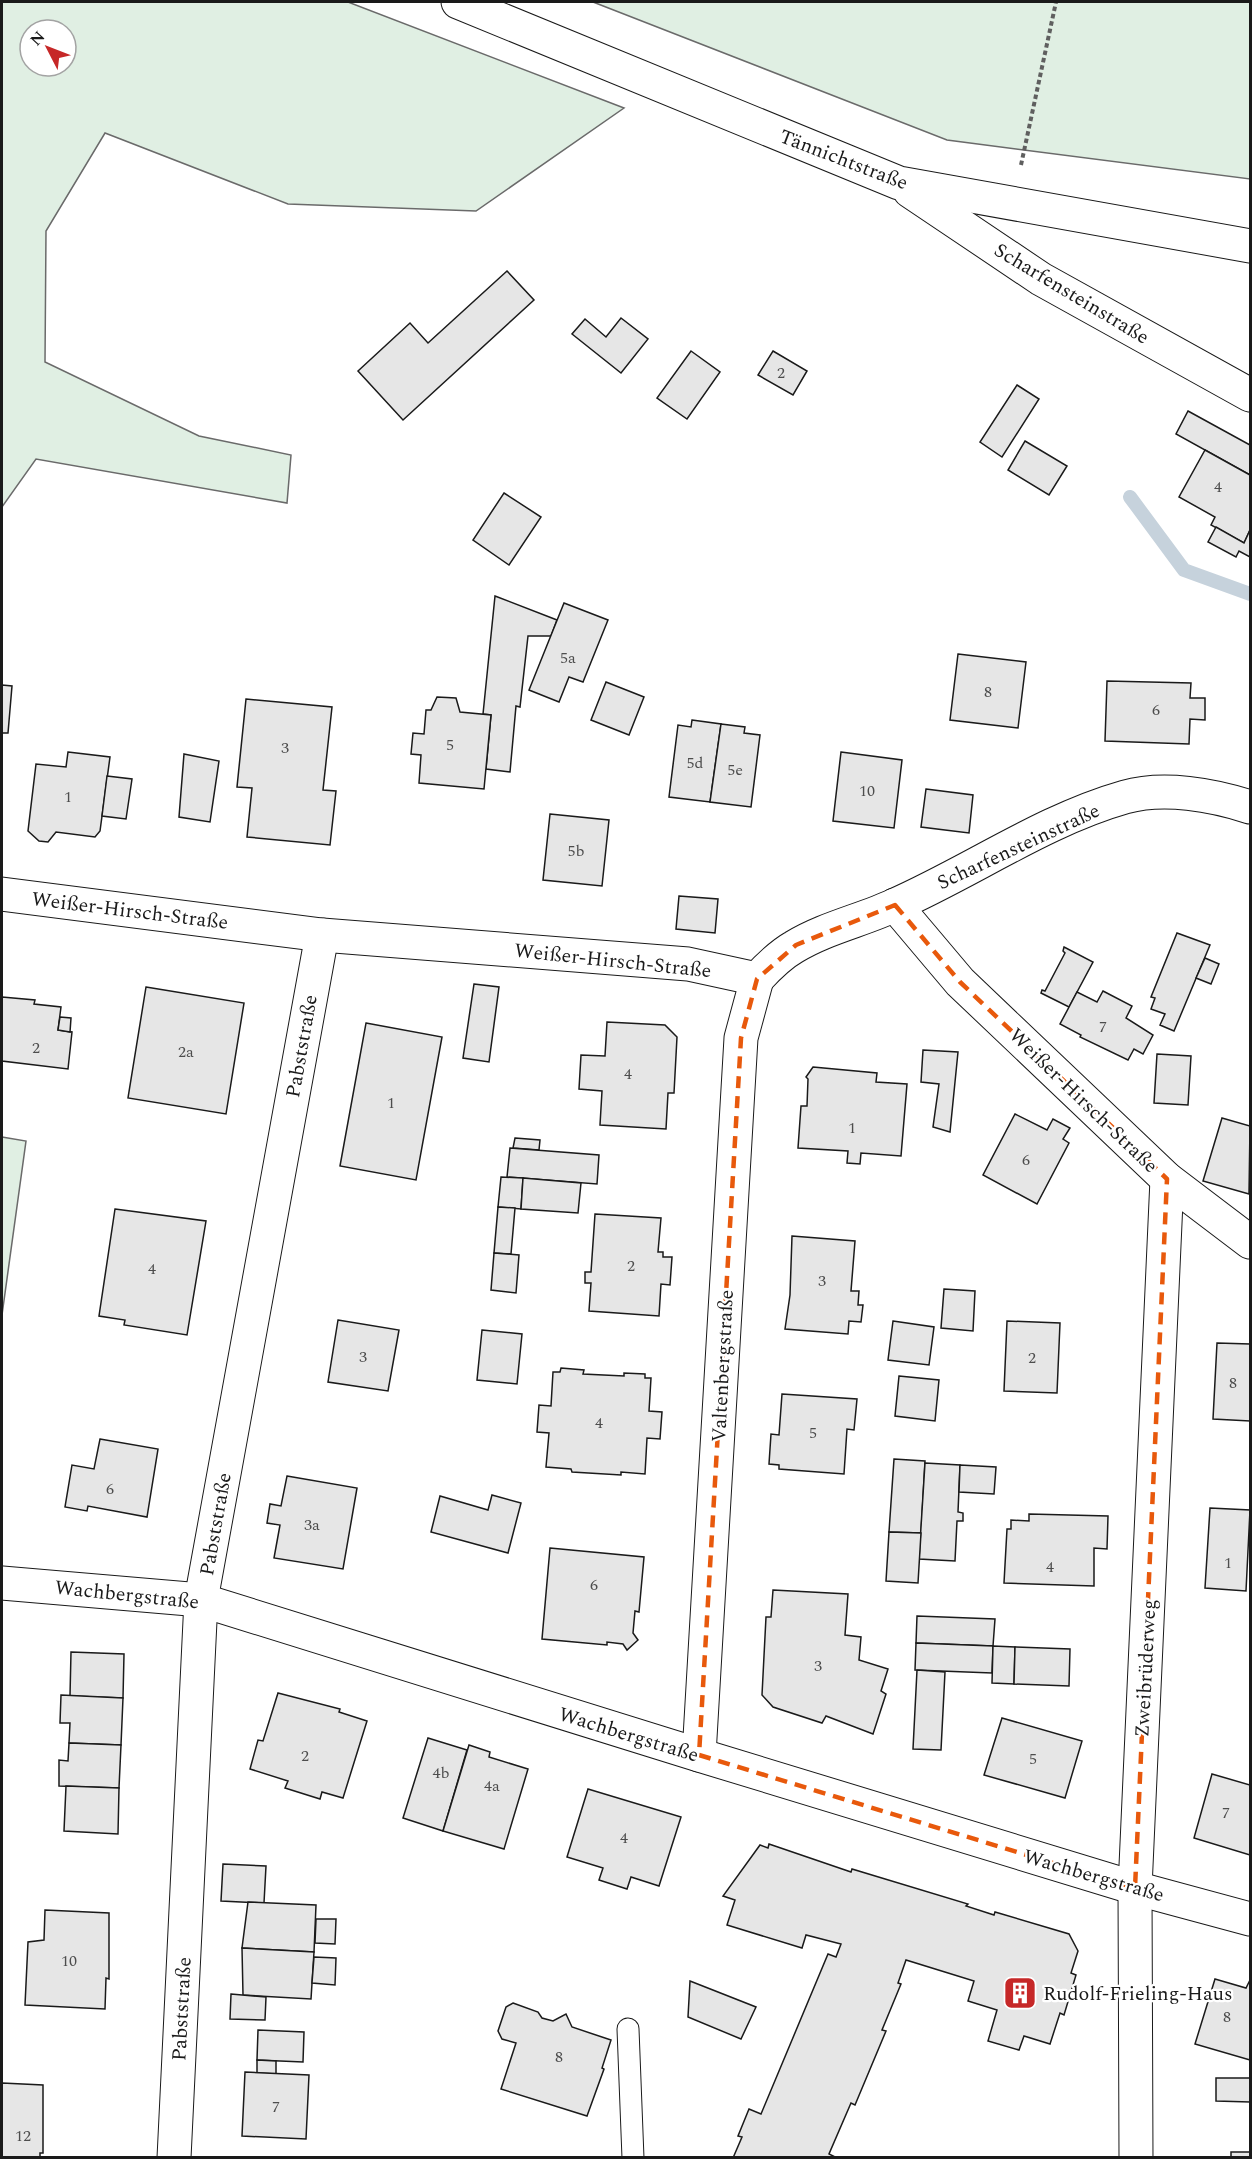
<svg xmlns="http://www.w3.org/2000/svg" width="1252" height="2159" font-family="Spectral,serif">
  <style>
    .green { fill: #e0efe3; stroke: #6a6a6a; stroke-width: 1.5; fill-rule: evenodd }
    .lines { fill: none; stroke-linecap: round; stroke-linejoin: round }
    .stream { stroke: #c6d2dc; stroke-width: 14 }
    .building { fill: #e6e6e6; stroke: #1a1a1a; stroke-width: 1.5 }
    .service-casing { stroke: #1a1a1a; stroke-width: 23 }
    .minor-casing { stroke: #1a1a1a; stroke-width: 35 }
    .path { stroke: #5f5f5f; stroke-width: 4; stroke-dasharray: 4.5 3; stroke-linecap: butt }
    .service { stroke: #fff; stroke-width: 21 }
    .minor { stroke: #fff; stroke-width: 33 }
    .marked { fill: none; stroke: #e8590c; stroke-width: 4.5; stroke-dasharray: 12 8; stroke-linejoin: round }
    .labels { text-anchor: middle; stroke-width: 4.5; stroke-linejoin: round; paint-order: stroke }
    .number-label { font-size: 16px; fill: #4d4d4d }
    .street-label { font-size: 20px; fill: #1a1a1a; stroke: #fff }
    .poi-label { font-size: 20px; fill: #1a1a1a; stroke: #fff; text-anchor: start }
  </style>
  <rect width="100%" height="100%" fill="#fff"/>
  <g class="green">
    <path d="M 2,2 L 348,2 L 624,108 L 476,211 L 288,204 L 105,133 L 46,231 L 45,362 L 199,436 L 291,455 L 287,503 L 36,459 L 2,507 ZM 30,30 L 66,30 L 66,66 L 30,66 Z"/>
    <path d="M 593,2 L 1250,2 L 1250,179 L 947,140 Z"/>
    <path d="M 2,1137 L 26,1141 L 2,1315 Z"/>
  </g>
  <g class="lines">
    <path class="stream" d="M 1130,497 L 1184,570 L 1250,594"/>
  </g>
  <g class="building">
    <path d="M 507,271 L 534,300 L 403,420 L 358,371 L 410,323 L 428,343 Z"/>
    <path d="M 621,318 L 648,339 L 621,373 L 572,334 L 585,319 L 606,337 Z"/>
    <path d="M 691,351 L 720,372 L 687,419 L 657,398 Z"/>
    <path d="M 773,351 L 807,371 L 793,395 L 758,375 Z"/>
    <path d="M 1017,385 L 1039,399 L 1002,457 L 980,442 Z"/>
    <path d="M 1188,411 L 1250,445 L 1250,475 L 1176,434 Z"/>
    <path d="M 1025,441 L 1067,466 L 1049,495 L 1008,470 Z"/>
    <path d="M 1205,450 L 1250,475 L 1250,530 L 1244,543 L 1211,525 L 1215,517 L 1179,497 Z"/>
    <path d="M 504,493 L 541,517 L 509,565 L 473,540 Z"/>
    <path d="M 1216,527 L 1244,543 L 1250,530 L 1250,557 L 1239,551 L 1236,557 L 1208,542 Z"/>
    <path d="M 495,596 L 557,620 L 551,636 L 528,636 L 520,707 L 516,706 L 510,772 L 486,769 L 491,715 L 483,714 Z"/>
    <path d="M 564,603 L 608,620 L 583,682 L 569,677 L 559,702 L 529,690 Z"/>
    <path d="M 958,654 L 1026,662 L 1018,728 L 950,720 Z"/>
    <path d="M 1107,681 L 1191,683 L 1190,698 L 1205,698 L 1205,720 L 1190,719 L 1189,744 L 1105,741 Z"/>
    <path d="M 606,682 L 644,697 L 629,735 L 591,720 Z"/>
    <path d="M 2,685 L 12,686 L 8,733 L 2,733 Z"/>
    <path d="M 437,697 L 456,698 L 460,712 L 491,715 L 484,789 L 419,783 L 421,755 L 411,754 L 413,733 L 424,734 L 426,710 L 431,710 Z"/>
    <path d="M 246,699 L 332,707 L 323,790 L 336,791 L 330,845 L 247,837 L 252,788 L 237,787 Z"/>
    <path d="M 692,720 L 721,724 L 710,802 L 669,797 L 678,725 L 691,727 Z"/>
    <path d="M 721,724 L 745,727 L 744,733 L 760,735 L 751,807 L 710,802 Z"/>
    <path d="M 68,752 L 110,757 L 100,831 L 95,837 L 56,832 L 48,842 L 39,841 L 28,831 L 36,764 L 66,767 Z"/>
    <path d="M 841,752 L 902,760 L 894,828 L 833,821 Z"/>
    <path d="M 184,754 L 219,761 L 210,822 L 179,817 Z"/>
    <path d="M 107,776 L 132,779 L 126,819 L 102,816 Z"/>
    <path d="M 926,789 L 973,795 L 969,833 L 921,827 Z"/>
    <path d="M 550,814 L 609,820 L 602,886 L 543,880 Z"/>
    <path d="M 679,896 L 718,899 L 715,933 L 676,929 Z"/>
    <path d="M 1177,933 L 1210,945 L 1174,1031 L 1160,1025 L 1165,1014 L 1151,1009 L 1155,998 L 1151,997 Z"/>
    <path d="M 1064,947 L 1093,962 L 1069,1007 L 1041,993 L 1042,990 L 1045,991 L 1065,953 L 1063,951 Z"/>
    <path d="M 1205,958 L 1219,964 L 1211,984 L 1196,978 Z"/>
    <path d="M 474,984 L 499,987 L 489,1062 L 463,1058 Z"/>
    <path d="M 146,987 L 244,1003 L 226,1114 L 128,1098 Z"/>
    <path d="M 1103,991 L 1132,1006 L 1126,1018 L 1153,1035 L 1143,1054 L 1134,1049 L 1128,1060 L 1080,1037 L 1081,1035 L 1060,1024 L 1077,992 L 1097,1002 Z"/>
    <path d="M 2,997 L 35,1000 L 34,1004 L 61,1007 L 58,1030 L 72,1032 L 68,1069 L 2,1061 Z"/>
    <path d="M 60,1017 L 71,1018 L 70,1032 L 58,1030 Z"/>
    <path d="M 607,1022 L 665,1025 L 677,1037 L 674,1093 L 668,1093 L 666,1129 L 600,1125 L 602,1091 L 579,1089 L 581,1055 L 605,1056 Z"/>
    <path d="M 366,1023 L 442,1037 L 416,1180 L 340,1166 Z"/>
    <path d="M 923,1050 L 958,1052 L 950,1132 L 933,1127 L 939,1084 L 921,1082 Z"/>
    <path d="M 1157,1054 L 1191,1056 L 1188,1105 L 1154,1103 Z"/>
    <path d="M 813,1067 L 877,1073 L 876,1082 L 907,1084 L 901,1156 L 861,1153 L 860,1164 L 847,1163 L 848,1151 L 798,1148 L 801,1106 L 807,1106 L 808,1079 L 806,1077 Z"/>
    <path d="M 1015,1114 L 1047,1130 L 1053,1119 L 1070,1128 L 1063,1139 L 1069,1143 L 1037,1204 L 983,1175 Z"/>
    <path d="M 1222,1118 L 1250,1126 L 1249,1194 L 1203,1181 Z"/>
    <path d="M 515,1138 L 540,1140 L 539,1150 L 513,1148 Z"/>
    <path d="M 510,1148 L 599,1155 L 597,1184 L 507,1177 Z"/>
    <path d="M 501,1177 L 523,1178 L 521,1209 L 498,1207 Z"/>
    <path d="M 523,1178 L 581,1183 L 578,1213 L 521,1209 Z"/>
    <path d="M 498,1207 L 515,1208 L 511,1254 L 494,1253 Z"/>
    <path d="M 115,1209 L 206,1221 L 187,1335 L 124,1325 L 125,1320 L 99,1316 Z"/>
    <path d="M 595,1214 L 661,1218 L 658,1252 L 663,1252 L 663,1257 L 672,1257 L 670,1285 L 661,1284 L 659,1316 L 589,1311 L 591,1283 L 585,1283 L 585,1272 L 591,1272 Z"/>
    <path d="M 792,1236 L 855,1241 L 851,1291 L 859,1291 L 858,1305 L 863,1305 L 861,1322 L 849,1321 L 848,1334 L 785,1329 L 790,1295 Z"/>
    <path d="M 494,1253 L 519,1255 L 516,1293 L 491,1290 Z"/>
    <path d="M 944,1289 L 975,1291 L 973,1331 L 941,1328 Z"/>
    <path d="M 338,1320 L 399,1330 L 388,1391 L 328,1382 Z"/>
    <path d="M 893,1321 L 934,1327 L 929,1365 L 888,1360 Z"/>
    <path d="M 1007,1321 L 1060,1323 L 1057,1393 L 1004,1391 Z"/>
    <path d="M 482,1330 L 522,1334 L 517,1384 L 477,1380 Z"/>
    <path d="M 1217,1343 L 1250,1344 L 1250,1421 L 1213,1419 Z"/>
    <path d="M 561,1368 L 584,1370 L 583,1374 L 624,1376 L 624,1373 L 645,1374 L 645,1378 L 651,1378 L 649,1411 L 662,1412 L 660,1439 L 647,1438 L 645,1474 L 621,1472 L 621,1475 L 572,1472 L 571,1469 L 546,1467 L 549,1433 L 537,1432 L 539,1405 L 551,1406 L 553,1372 L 560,1372 Z"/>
    <path d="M 899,1376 L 939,1380 L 935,1421 L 895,1416 Z"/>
    <path d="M 782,1394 L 857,1399 L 854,1430 L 847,1429 L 844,1474 L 779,1469 L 779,1465 L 769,1464 L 771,1434 L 779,1435 Z"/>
    <path d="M 100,1439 L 158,1449 L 147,1517 L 88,1506 L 87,1511 L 65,1507 L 72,1465 L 94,1469 Z"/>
    <path d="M 894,1459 L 925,1461 L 921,1533 L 889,1532 Z"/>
    <path d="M 925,1463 L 960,1465 L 958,1512 L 963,1513 L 963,1521 L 957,1521 L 955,1561 L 919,1559 Z"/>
    <path d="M 960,1465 L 996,1467 L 994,1494 L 959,1492 Z"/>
    <path d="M 287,1476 L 357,1488 L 343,1569 L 274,1558 L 280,1525 L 267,1523 L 270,1504 L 281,1506 Z"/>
    <path d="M 492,1495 L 521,1503 L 508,1553 L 431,1532 L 440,1496 L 488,1510 Z"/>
    <path d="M 1210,1508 L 1250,1510 L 1246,1591 L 1205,1588 Z"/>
    <path d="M 1029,1514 L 1108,1516 L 1107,1549 L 1094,1548 L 1094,1586 L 1004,1583 L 1007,1529 L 1011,1529 L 1011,1520 L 1029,1521 Z"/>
    <path d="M 889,1532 L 921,1533 L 918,1583 L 886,1581 Z"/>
    <path d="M 550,1548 L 644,1557 L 639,1612 L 635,1611 L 633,1633 L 638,1640 L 627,1650 L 623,1644 L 607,1642 L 607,1645 L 542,1639 Z"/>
    <path d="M 773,1590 L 848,1594 L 845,1635 L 861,1637 L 859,1660 L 888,1669 L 881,1691 L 886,1694 L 873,1734 L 826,1716 L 822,1723 L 773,1707 L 762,1695 L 766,1617 L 771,1617 Z"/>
    <path d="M 917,1616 L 995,1619 L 993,1646 L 916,1643 Z"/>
    <path d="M 916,1643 L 993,1646 L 992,1673 L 915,1670 Z"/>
    <path d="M 993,1646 L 1015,1647 L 1014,1684 L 992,1683 Z"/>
    <path d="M 1015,1647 L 1070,1649 L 1069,1686 L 1014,1684 Z"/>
    <path d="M 71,1652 L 124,1654 L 123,1698 L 70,1696 Z"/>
    <path d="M 917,1670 L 945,1672 L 941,1750 L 913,1749 Z"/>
    <path d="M 278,1693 L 340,1709 L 339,1712 L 367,1721 L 343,1798 L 322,1792 L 320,1799 L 285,1788 L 288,1781 L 250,1769 L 258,1740 L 263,1741 Z"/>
    <path d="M 61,1695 L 123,1698 L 121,1745 L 69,1743 L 70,1723 L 60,1723 Z"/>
    <path d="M 1002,1718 L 1082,1741 L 1065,1798 L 984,1775 Z"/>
    <path d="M 428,1738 L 467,1750 L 443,1831 L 403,1818 Z"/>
    <path d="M 69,1743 L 121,1745 L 119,1788 L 59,1786 L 59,1760 L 68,1761 Z"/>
    <path d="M 469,1745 L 490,1752 L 489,1757 L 528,1769 L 504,1849 L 443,1831 Z"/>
    <path d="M 1212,1774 L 1250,1785 L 1250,1855 L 1194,1838 Z"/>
    <path d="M 66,1786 L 119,1788 L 118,1834 L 64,1831 Z"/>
    <path d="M 588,1789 L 681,1817 L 659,1886 L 631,1877 L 627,1889 L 599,1880 L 603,1868 L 567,1857 Z"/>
    <path d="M 769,1844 L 851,1872 L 852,1869 L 968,1904 L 966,1906 L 994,1915 L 995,1912 L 1069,1934 L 1078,1951 L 1071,1973 L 1076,1975 L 1064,2015 L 1060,2013 L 1050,2044 L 1024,2036 L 1019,2050 L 988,2041 L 997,2010 L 968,2001 L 974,1981 L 906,1960 L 898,1983 L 901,1984 L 882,2030 L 886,2031 L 855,2105 L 851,2103 L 829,2154 L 837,2158 L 733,2158 L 742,2137 L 738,2136 L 749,2109 L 761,2114 L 828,1954 L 836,1957 L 841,1944 L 806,1935 L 802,1948 L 727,1925 L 735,1900 L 723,1896 L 760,1845 L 768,1848 Z"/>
    <path d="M 223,1864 L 266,1866 L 264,1903 L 221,1901 Z"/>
    <path d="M 248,1902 L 316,1905 L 314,1952 L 242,1948 Z"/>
    <path d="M 45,1910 L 109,1913 L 109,1979 L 106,1978 L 105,2009 L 25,2005 L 28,1942 L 44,1940 Z"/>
    <path d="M 316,1919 L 336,1919 L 335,1944 L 315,1943 Z"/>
    <path d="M 242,1948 L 314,1952 L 311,1999 L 243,1995 Z"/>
    <path d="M 314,1957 L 336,1958 L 335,1985 L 312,1983 Z"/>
    <path d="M 1215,1979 L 1246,1988 L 1250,1980 L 1250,2060 L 1195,2044 Z"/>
    <path d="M 690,1981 L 756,2007 L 741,2039 L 688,2017 Z"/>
    <path d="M 231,1994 L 266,1997 L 265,2020 L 230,2019 Z"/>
    <path d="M 513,2003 L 538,2012 L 542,2018 L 553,2021 L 566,2014 L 572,2027 L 611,2040 L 602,2068 L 604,2069 L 587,2116 L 501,2089 L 516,2043 L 502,2039 L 498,2031 L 506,2007 Z"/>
    <path d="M 258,2030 L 304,2032 L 303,2062 L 257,2060 Z"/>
    <path d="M 257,2060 L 276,2061 L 276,2074 L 257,2073 Z"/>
    <path d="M 245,2072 L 309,2075 L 306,2139 L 242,2136 Z"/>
    <path d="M 1216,2078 L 1250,2078 L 1250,2102 L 1216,2101 Z"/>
    <path d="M 2,2083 L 43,2085 L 43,2153 L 40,2153 L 40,2158 L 2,2158 Z"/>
    <rect x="1231" y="2152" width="19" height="6"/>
  </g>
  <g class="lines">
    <g class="service-casing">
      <path id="service" d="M 628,2029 L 633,2158"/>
    </g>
    <g class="minor-casing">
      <g id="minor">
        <path d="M 458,2 L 899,183 L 1250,246"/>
        <path d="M 910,191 L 1041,279 L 1250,395"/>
        <path d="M 2,894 L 322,935 L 688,964 L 757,979"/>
        <path d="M 895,905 L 960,982 L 1167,1179 L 1250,1242"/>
        <path d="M 757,979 C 768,967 780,955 794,947 C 825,928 863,920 895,905 C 972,871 1044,820 1125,797 C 1164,786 1213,795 1250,807"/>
        <path d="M 2,1583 L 201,1600 L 699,1755 L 1135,1888 L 1250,1919"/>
        <path d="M 699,1755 L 741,1038 L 757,979"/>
        <path d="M 174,2158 L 201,1600 L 322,935"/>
        <path d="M 1136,2158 L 1135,1888 L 1167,1179"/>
      </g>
    </g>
    <path class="path" d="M 1021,165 L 1056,2"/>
    <use href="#service" class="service"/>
    <use href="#minor" class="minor"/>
  </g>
  <path class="marked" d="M 895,905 L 960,982 L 1167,1179 L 1135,1888 L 699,1755 L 741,1038 L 757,979 L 796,945 Z"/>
  <defs>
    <g id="building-square" transform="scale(1.725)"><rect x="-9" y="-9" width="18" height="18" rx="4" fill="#c62828" stroke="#fff"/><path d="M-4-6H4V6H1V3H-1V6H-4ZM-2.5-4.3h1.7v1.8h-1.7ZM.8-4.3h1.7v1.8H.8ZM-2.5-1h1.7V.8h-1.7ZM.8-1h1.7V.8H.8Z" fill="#fff"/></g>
  </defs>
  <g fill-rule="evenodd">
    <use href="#building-square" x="1020" y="1993"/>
  </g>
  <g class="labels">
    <g class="number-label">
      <text x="781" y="378">2</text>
      <text x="1218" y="492">4</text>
      <text x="568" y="663">5a</text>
      <text x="988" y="697">8</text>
      <text x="1156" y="715">6</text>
      <text x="450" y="750">5</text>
      <text x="285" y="753">3</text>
      <text x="695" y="768">5d</text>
      <text x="735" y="775">5e</text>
      <text x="867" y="796">10</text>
      <text x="68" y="802">1</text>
      <text x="576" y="856">5b</text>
      <text x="1103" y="1032">7</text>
      <text x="36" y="1053">2</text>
      <text x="186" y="1057">2a</text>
      <text x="628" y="1079">4</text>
      <text x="391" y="1108">1</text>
      <text x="852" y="1133">1</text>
      <text x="1026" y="1165">6</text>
      <text x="631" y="1271">2</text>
      <text x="152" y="1274">4</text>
      <text x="822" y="1286">3</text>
      <text x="363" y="1362">3</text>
      <text x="1032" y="1363">2</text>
      <text x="1233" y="1388">8</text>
      <text x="599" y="1428">4</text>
      <text x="813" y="1438">5</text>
      <text x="110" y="1494">6</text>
      <text x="312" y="1530">3a</text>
      <text x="1228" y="1568">1</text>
      <text x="1050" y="1572">4</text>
      <text x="594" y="1590">6</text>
      <text x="818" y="1671">3</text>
      <text x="305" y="1761">2</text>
      <text x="1033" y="1764">5</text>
      <text x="441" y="1778">4b</text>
      <text x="492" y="1791">4a</text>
      <text x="1226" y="1818">7</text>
      <text x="624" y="1843">4</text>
      <text x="69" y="1966">10</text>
      <text x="1227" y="2022">8</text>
      <text x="559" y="2062">8</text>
      <text x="276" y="2112">7</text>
      <text x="23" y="2141">12</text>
    </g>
    <g class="street-label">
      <text transform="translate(844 159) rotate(21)" y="7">Tännichtstraße</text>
      <text transform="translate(1072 293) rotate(31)" y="7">Scharfensteinstraße</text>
      <text transform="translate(1018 846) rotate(-25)" y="7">Scharfensteinstraße</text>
      <text transform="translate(130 910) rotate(7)" y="7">Weißer-Hirsch-Straße</text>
      <text transform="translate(613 960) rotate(6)" y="7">Weißer-Hirsch-Straße</text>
      <text transform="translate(301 1046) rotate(-80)" y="7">Pabststraße</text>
      <text transform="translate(1084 1100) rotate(44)" y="7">Weißer-Hirsch-Straße</text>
      <text transform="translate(722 1366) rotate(-87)" y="7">Valtenbergstraße</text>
      <text transform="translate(215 1524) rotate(-80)" y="7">Pabststraße</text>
      <text transform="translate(127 1594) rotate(6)" y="7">Wachbergstraße</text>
      <text transform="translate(1145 1668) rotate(-87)" y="7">Zweibrüderweg</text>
      <text transform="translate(629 1734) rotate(17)" y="7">Wachbergstraße</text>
      <text transform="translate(1094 1875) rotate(16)" y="7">Wachbergstraße</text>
      <text transform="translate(181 2009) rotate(-87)" y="7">Pabststraße</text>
    </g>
    <g class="poi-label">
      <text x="1043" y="2000">Rudolf-Frieling-Haus</text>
    </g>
  </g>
  <rect width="1252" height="2159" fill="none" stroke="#1a1a1a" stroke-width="6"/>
  <g transform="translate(48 48) rotate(312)"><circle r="28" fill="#ffffff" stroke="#a3a3a3" stroke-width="1.5"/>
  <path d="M0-4.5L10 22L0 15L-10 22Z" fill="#c62828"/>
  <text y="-9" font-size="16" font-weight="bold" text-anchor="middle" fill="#1a1a1a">N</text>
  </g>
</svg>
